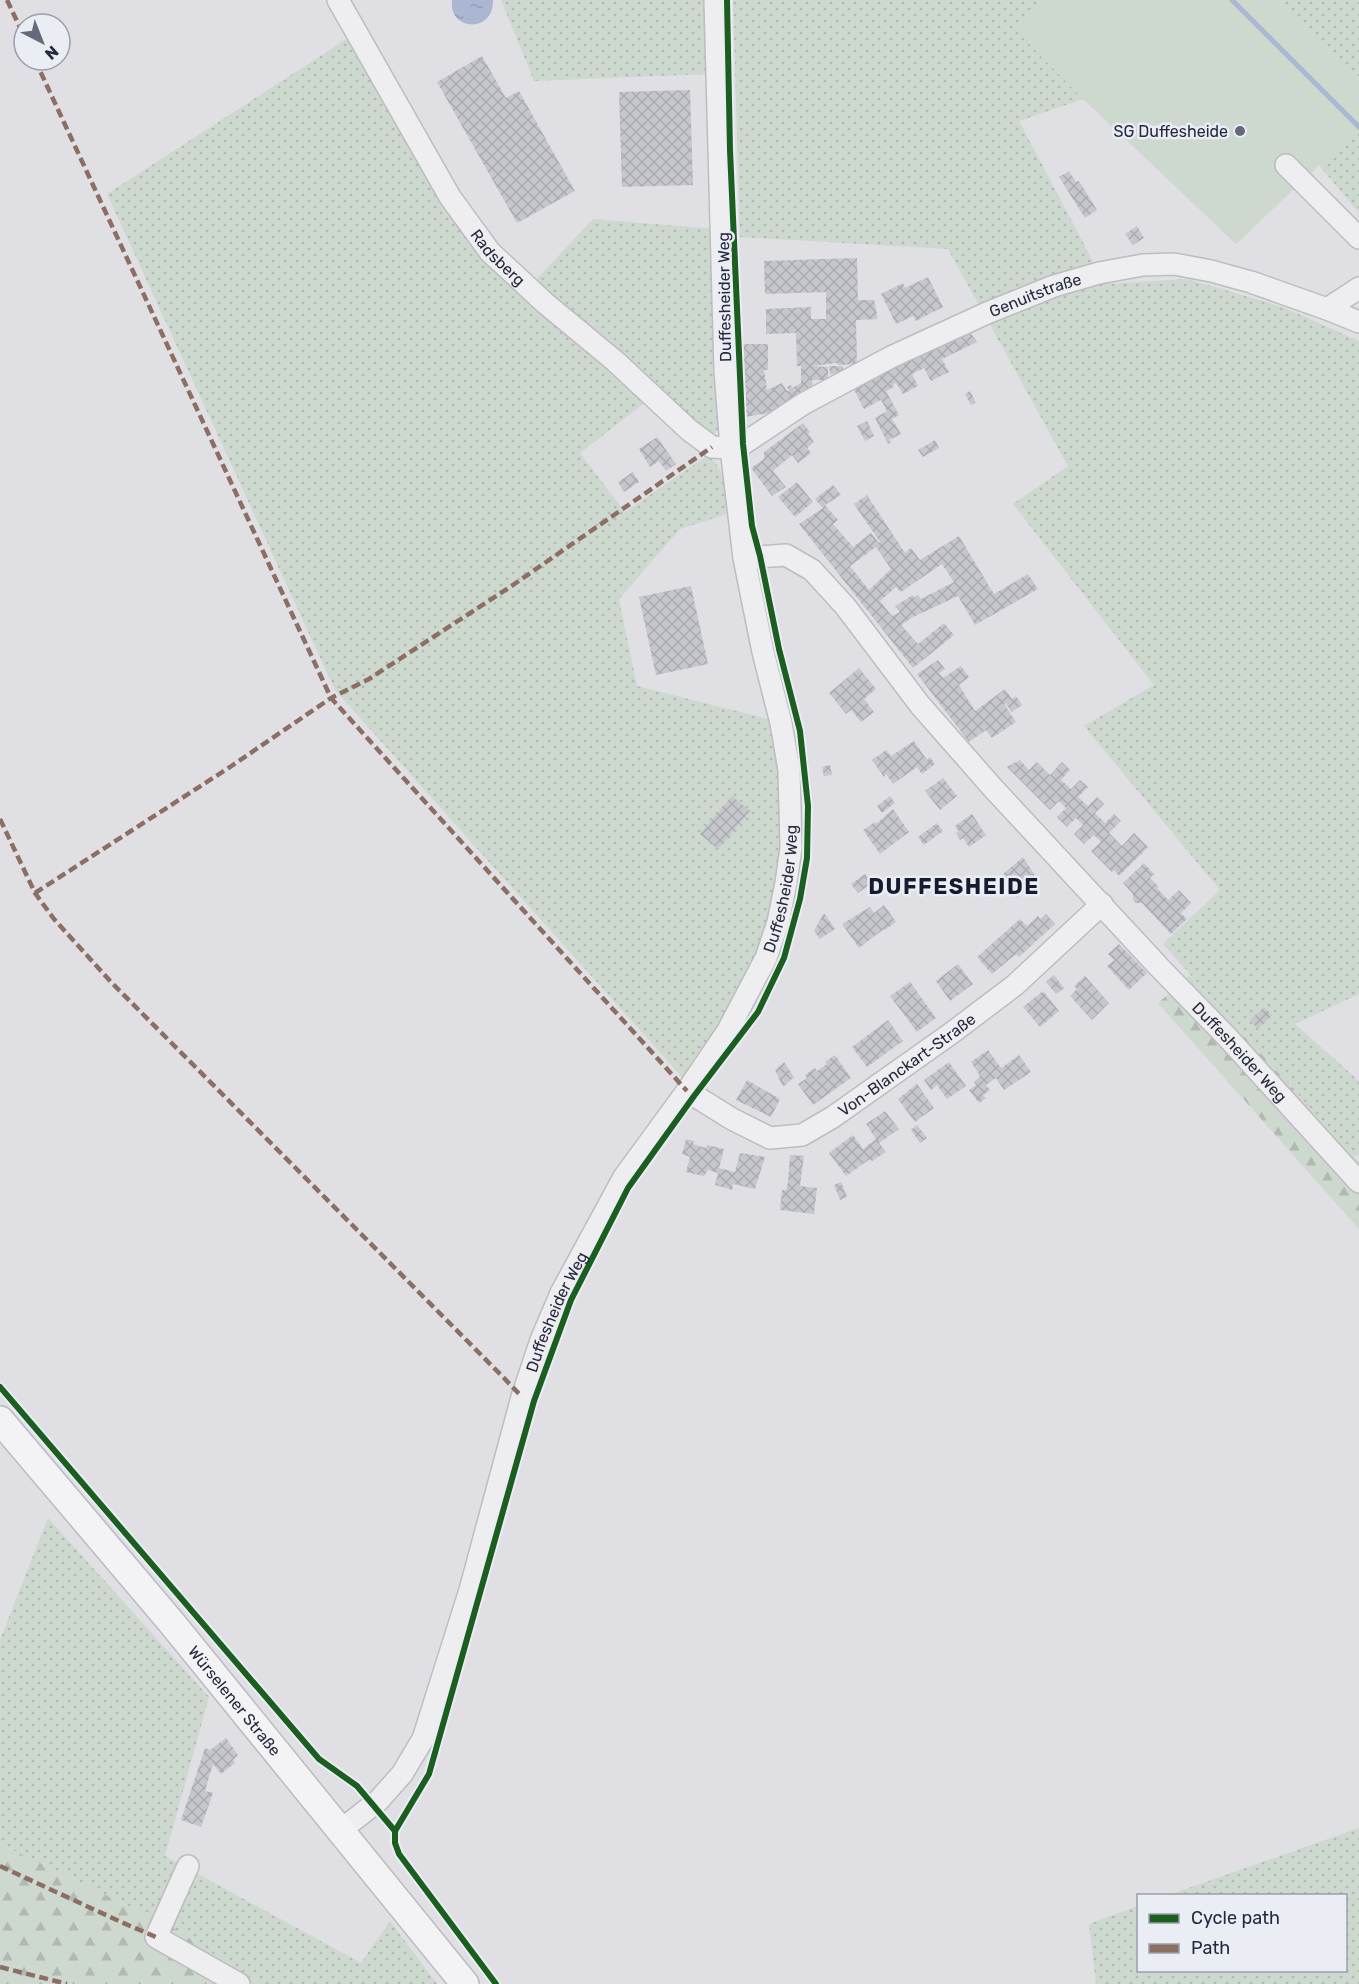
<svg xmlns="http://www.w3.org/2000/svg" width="1359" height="1984" font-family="Rubik,sans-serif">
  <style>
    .grass { fill: url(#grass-dots) }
    .forest { fill: url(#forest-firs) }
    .park { fill: #cdd8ce }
    .water { fill: url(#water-ripples) }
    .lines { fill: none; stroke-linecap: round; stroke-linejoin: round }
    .stream { stroke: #aab6d2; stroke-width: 5 }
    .building { fill: url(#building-cross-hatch); fill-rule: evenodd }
    .minor-casing { stroke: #bcbcc2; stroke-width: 24 }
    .major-casing { stroke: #babcc2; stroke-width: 30 }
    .minor { stroke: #eeeef1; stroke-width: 21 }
    .major { stroke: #f3f3f5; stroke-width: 27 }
    .quiet { stroke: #8d6e63; stroke-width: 4.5; stroke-dasharray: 9 4.5; stroke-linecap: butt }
    .cycleway-casing { stroke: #ebedf5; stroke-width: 10 }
    .cycleway { stroke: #1b5e20; stroke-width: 6 }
    .poi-dot { fill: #656979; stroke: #ebedf5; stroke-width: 2 }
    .labels { text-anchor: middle; stroke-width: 5; stroke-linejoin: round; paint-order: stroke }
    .poi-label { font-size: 16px; fill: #24293f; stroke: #ebedf5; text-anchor: end }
    .street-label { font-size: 16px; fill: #24293f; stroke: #ebedf5 }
    .district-label { font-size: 22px; font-weight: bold; letter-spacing: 1.5px; fill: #171b2f; stroke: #ebedf5 }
  </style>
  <defs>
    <pattern id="grass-dots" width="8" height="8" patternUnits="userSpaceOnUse" patternTransform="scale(1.5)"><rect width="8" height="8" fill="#cdd8ce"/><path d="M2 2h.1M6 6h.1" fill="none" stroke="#b0b9b2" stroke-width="1.8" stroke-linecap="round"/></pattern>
    <pattern id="forest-firs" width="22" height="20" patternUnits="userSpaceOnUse" patternTransform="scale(1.5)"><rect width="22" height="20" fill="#cdd8ce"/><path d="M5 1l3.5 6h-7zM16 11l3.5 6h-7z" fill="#b0b9b2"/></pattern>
    <pattern id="water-ripples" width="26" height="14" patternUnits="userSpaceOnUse" patternTransform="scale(1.5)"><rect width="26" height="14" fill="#aab6d2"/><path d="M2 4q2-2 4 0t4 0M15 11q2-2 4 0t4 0" fill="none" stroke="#929cb5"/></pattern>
    <pattern id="building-cross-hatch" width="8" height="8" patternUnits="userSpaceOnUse" patternTransform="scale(1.5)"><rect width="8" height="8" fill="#c6c7cd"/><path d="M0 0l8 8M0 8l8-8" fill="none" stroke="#aaabb1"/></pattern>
  </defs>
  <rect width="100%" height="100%" fill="#dfdfe4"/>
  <g class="grass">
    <path d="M 501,0 L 707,0 L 708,74 L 534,81 Z"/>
    <path d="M 733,0 L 1042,0 L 1014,28 L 1083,99 L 1019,121 L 1105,284 L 1187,279 L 1283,307 L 1359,341 L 1359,994 L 1295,1024 L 1359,1081 L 1359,1154 L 1354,1157 L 1163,944 L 1220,890 L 1084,726 L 1154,685 L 1013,504 L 1068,466 L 948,249 L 740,237 Z"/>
    <path d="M 1278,0 L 1359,0 L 1359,81 Z"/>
    <path d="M 350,37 L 442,201 L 647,401 L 580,453 L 625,512 L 708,455 C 728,474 725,489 727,514 L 680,529 L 619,599 L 637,686 L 768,719 L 779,764 L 781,849 L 778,882 L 769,917 L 757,952 L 719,1027 L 682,1077 L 335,690 L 107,194 Z"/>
    <path d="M 1359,127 L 1359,213 L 1318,164 Z"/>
    <path d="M 593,219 L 715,229 L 719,428 L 715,433 L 707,435 L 534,282 Z"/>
    <path d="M 48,1518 L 209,1697 L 165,1856 L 361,1963 L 390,1921 L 437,1984 L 260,1984 L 170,1926 L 0,1844 L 0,1640 Z"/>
    <path d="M 1359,1828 L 1359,1984 L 1096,1984 L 1089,1924 L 1138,1906 L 1138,1970 L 1346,1970 L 1346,1896 L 1169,1895 Z"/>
  </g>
  <g class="forest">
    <path d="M 1190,975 L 1359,1162 L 1359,1229 L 1158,1003 Z"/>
    <path d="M 0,1844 L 170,1926 L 260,1984 L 0,1984 Z"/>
  </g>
  <path class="park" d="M 1042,0 L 1278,0 L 1359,81 L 1359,127 L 1236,244 L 1083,99 L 1013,28 Z"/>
  <path class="water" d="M 452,0 L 493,0 C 494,34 448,31 452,0 Z"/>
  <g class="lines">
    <path class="stream" d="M 1232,0 L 1359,127"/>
  </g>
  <g class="building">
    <path d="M 482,56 L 506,98 L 519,91 L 575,191 L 517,223 L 437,82 Z"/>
    <path d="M 690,90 L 693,185 L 622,187 L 619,92 Z"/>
    <path d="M 1069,171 L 1076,182 L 1079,181 L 1097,210 L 1085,218 L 1059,177 Z"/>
    <path d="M 1137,226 L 1144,238 L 1133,245 L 1125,234 Z"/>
    <path d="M 857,258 L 858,300 L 874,300 L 878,319 L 856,320 L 857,364 L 838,365 L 837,363 L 812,366 L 828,367 L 828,380 L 812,380 L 813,388 L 769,413 L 745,417 L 743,344 L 768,344 L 768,370 L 764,370 L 767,390 L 782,383 L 787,391 L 789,390 L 787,387 L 791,385 L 792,388 L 801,383 L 801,366 L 797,366 L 796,333 L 766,334 L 766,309 L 811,307 L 811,319 L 826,319 L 826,292 L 765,294 L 764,261 Z"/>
    <path d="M 928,277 L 943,307 L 916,321 L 913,316 L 896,324 L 881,294 L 903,283 L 905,288 Z"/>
    <path d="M 967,328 L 977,342 L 942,359 L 949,372 L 931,381 L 924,368 L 912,374 L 918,386 L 903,394 L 896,383 L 893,384 L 894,387 L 886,391 L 899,415 L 892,419 L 901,434 L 889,440 L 891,442 L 888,444 L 875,418 L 887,411 L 881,400 L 864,409 L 852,386 Z"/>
    <path d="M 829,366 L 843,366 L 843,373 L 830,374 Z"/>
    <path d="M 970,391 L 976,403 L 971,405 L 965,394 Z"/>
    <path d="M 867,421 L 874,436 L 865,441 L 857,426 Z"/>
    <path d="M 803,423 L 810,432 L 808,434 L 814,442 L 807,448 L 811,453 L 798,463 L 792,455 L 773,471 L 786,487 L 772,496 L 751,468 L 764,459 L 764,452 Z"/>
    <path d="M 657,437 L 676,464 L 666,471 L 659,461 L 650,467 L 639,449 Z"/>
    <path d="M 935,440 L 939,448 L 923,457 L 918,450 Z"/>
    <path d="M 633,472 L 639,482 L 624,492 L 618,482 Z"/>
    <path d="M 797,482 L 813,502 L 795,517 L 778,497 Z"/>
    <path d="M 833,485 L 841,495 L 825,505 L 838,520 L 833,524 L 853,547 L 871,533 L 879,543 L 880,542 L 854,504 L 867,495 L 905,553 L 911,548 L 920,560 L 959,536 L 994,594 L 1028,574 L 1038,589 L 975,625 L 958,596 L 913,617 L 901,625 L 918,644 L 944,623 L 954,635 L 913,668 L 799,524 L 823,508 L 815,499 ZM 876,547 L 891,569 L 869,590 L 850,566 ZM 942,564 L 954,582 L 921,599 L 918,595 L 914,598 L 913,595 L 895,606 L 900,612 L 892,616 L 880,601 L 896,587 L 901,592 Z"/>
    <path d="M 691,586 L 708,664 L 656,675 L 639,597 Z"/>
    <path d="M 938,660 L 945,669 L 939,673 L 943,678 L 961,666 L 969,677 L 959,685 L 975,711 L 1005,689 L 1012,699 L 1016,696 L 1022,705 L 1012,712 L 1005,703 L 1004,704 L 1016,722 L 992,738 L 986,730 L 969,742 L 917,674 Z"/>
    <path d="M 859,668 L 876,689 L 864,699 L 874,712 L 861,722 L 851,710 L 846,714 L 829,693 Z"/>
    <path d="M 914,741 L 927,760 L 930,757 L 935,764 L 922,774 L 917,767 L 893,784 L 886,774 L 884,777 L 872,760 L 886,750 L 891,756 Z"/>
    <path d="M 1020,760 L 1029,770 L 1037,762 L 1050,775 L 1062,762 L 1070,770 L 1061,780 L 1071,789 L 1080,780 L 1088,787 L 1078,797 L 1088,806 L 1097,797 L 1104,804 L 1095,813 L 1105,823 L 1114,814 L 1121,821 L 1109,833 L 1122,846 L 1134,833 L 1148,847 L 1119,876 L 1114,870 L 1112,872 L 1091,851 L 1101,842 L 1094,835 L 1084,844 L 1074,834 L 1083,825 L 1076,818 L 1067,827 L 1057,817 L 1066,808 L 1059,801 L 1050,810 L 1007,767 Z"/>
    <path d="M 830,765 L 832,775 L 824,776 L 822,767 Z"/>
    <path d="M 943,778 L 957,796 L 940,810 L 925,791 Z"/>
    <path d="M 732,796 L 750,811 L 718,849 L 700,834 Z"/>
    <path d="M 890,796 L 895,803 L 882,813 L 877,806 Z"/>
    <path d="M 893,809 L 909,832 L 880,854 L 863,830 L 875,822 L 876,824 Z"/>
    <path d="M 972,814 L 986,835 L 969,847 L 963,838 L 960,840 L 956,833 L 959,832 L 955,826 Z"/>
    <path d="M 937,823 L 943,831 L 924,845 L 918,837 Z"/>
    <path d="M 1023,857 L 1038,880 L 1017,897 L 1009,887 L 1012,885 L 1003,874 Z"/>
    <path d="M 1144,863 L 1154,874 L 1150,878 L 1159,887 L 1157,888 L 1168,900 L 1179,890 L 1191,903 L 1181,913 L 1187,919 L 1171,934 L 1142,903 L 1135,903 L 1133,899 L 1133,894 L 1123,883 Z"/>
    <path d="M 865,874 L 872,883 L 858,893 L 851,884 Z"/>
    <path d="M 884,905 L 896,922 L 885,930 L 884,929 L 859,948 L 842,924 L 870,907 L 874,913 Z"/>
    <path d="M 824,913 L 835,929 L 820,939 L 814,931 Z"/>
    <path d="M 1046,914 L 1055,924 L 1019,957 L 1016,954 L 992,974 L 977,957 L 1020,919 L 1027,926 L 1038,916 L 1040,919 Z"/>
    <path d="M 1119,944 L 1147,973 L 1129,990 L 1107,966 L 1114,960 L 1108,954 Z"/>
    <path d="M 958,964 L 973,984 L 950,1001 L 936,981 Z"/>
    <path d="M 1054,975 L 1064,988 L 1056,994 L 1046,982 Z"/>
    <path d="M 1085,976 L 1109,1003 L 1092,1020 L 1070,996 L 1077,989 L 1074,986 Z"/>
    <path d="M 910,982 L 936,1018 L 917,1032 L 890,996 Z"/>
    <path d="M 1043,991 L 1059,1011 L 1040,1027 L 1023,1007 Z"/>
    <path d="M 1264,1007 L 1272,1015 L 1258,1029 L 1250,1020 Z"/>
    <path d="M 888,1020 L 903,1041 L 867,1067 L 852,1047 Z"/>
    <path d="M 988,1050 L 1001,1068 L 1019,1055 L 1031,1072 L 1004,1090 L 996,1078 L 986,1085 L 990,1090 L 983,1095 L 986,1098 L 979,1103 L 969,1090 L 976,1085 L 974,1082 L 980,1076 L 971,1062 Z"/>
    <path d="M 835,1055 L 851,1078 L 813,1105 L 798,1084 L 807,1078 L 805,1075 L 815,1068 L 817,1071 L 827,1064 L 825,1062 Z"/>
    <path d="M 784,1062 L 794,1077 L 783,1087 L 775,1070 Z"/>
    <path d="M 949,1062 L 966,1086 L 947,1099 L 937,1085 L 931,1090 L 924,1080 Z"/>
    <path d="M 747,1080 L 780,1099 L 771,1117 L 736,1100 Z"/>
    <path d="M 917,1084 L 934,1108 L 915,1122 L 898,1099 Z"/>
    <path d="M 885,1111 L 899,1129 L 879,1143 L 886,1152 L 872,1161 L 870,1159 L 846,1176 L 829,1153 L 853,1135 L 863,1149 L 876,1139 L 866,1124 Z"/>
    <path d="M 917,1125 L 927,1138 L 920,1143 L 911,1130 Z"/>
    <path d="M 686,1139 L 694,1141 L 693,1144 L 706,1148 L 707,1145 L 724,1149 L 719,1168 L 735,1172 L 740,1153 L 765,1157 L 755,1189 L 733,1184 L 732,1190 L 715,1185 L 718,1173 L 708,1170 L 704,1176 L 686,1172 L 690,1157 L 682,1154 Z"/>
    <path d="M 790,1155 L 804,1156 L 800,1186 L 817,1188 L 814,1214 L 780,1210 L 782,1190 L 786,1190 L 788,1182 Z"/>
    <path d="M 841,1182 L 847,1197 L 840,1200 L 834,1185 Z"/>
    <path d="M 226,1738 L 238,1755 L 233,1760 L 235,1763 L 221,1774 L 213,1764 L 205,1791 L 213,1793 L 201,1827 L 181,1820 L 205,1748 L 210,1750 Z"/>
  </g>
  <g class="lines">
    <g class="minor-casing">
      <g id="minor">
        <path id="s1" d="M 338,0 L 450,197 L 490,252 L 545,303 L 615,361 L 689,430 L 712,447 L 731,448 L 743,444 L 803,404 L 891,357 L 987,313 L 1054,286 L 1099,273 L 1143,265 L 1174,264 L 1211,271 L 1251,282 L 1327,309 L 1359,288"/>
        <path d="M 1286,165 L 1359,238"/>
        <path d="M 1327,309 L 1359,322"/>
        <path id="s2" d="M 744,558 L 786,555 L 812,570 L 845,606 L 920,705 L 992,787 L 1159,967 L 1228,1038 L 1359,1182"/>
        <path id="s3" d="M 687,1091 L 732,1119 L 770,1138 L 802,1135 L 833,1117 L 953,1032 L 1015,985 L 1102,904"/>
        <path id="s4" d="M 341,1830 L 378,1801 L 402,1774 L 423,1739 L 470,1590 L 522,1397 L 541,1340 L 561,1293 L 624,1177 L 687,1091 L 727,1032 L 766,958 L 778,922 L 786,883 L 791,848 L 789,770 L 781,723 L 763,652 L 744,558 L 731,448 L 725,371 L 715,0"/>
        <path d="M 188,1866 L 156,1937 L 239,1984"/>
      </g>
    </g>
    <g class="major-casing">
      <g id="major">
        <path id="s5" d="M 0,1420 L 171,1622 L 465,1984"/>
      </g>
    </g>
    <use href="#minor" class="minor"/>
    <use href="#major" class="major"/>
    <g class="quiet">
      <path d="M 7,0 L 24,36"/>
      <path d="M 35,60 L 331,698 L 687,1091"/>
      <path d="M 0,819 L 35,893 L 54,919 L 111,982 L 504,1378 L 522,1397"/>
      <path d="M 35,893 L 230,767 L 331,698 L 369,679 L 513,585 L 712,447"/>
      <path d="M 0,1866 L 121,1922 L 156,1937"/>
      <path d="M 0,1967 L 67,1984"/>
    </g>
    <g class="cycleway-casing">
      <g id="cycleway">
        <path d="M 0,1387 L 319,1759 L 357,1786 L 395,1831"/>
        <path d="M 496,1984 L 399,1854 L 395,1843 L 395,1831 L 429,1774 L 534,1401 L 571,1300 L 628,1188 L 694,1096 L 758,1012 L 784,958 L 800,899 L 807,858 L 808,806 L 800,731 L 779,649 L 760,556 L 752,526 L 743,444 L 730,150 L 727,0"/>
      </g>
    </g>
    <use href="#cycleway" class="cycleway"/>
  </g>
  <circle class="poi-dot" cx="1240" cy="131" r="6"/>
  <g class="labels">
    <g class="poi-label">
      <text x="1228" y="137">SG Duffesheide</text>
    </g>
    <g class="street-label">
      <text dy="6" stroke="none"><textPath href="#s1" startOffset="304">Radsberg</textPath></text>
      <text dy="6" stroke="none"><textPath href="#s1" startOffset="951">Genuitstraße</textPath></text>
      <text transform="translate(724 297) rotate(-91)" y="6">Duffesheider Weg</text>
      <text dy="6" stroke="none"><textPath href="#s4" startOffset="1056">Duffesheider Weg</textPath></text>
      <text dy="6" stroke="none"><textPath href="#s2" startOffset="717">Duffesheider Weg</textPath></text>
      <text dy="6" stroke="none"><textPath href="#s3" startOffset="254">Von-Blanckart-Straße</textPath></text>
      <text dy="6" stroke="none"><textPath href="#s4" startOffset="572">Duffesheider Weg</textPath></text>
      <text dy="6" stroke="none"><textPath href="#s5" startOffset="366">Würselener Straße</textPath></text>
    </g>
    <g class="district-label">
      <text x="954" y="894">DUFFESHEIDE</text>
    </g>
  </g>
  <rect x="1137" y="1894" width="210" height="78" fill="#ebedf5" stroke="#9b9fac" stroke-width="1.5"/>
  <rect x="1149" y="1914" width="30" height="9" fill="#1b5e20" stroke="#9b9fac" stroke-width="1.5"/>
  <text x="1191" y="1924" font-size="18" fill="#24293f">Cycle path</text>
  <rect x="1149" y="1944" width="30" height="9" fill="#8d6e63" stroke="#9b9fac" stroke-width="1.5"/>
  <text x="1191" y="1954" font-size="18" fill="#24293f">Path</text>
  <g transform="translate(42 42) rotate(138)"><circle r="28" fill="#ebedf5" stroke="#9b9fac" stroke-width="1.5"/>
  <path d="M0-4.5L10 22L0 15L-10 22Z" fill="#656979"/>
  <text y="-9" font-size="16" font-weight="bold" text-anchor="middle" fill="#24293f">N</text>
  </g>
</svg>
